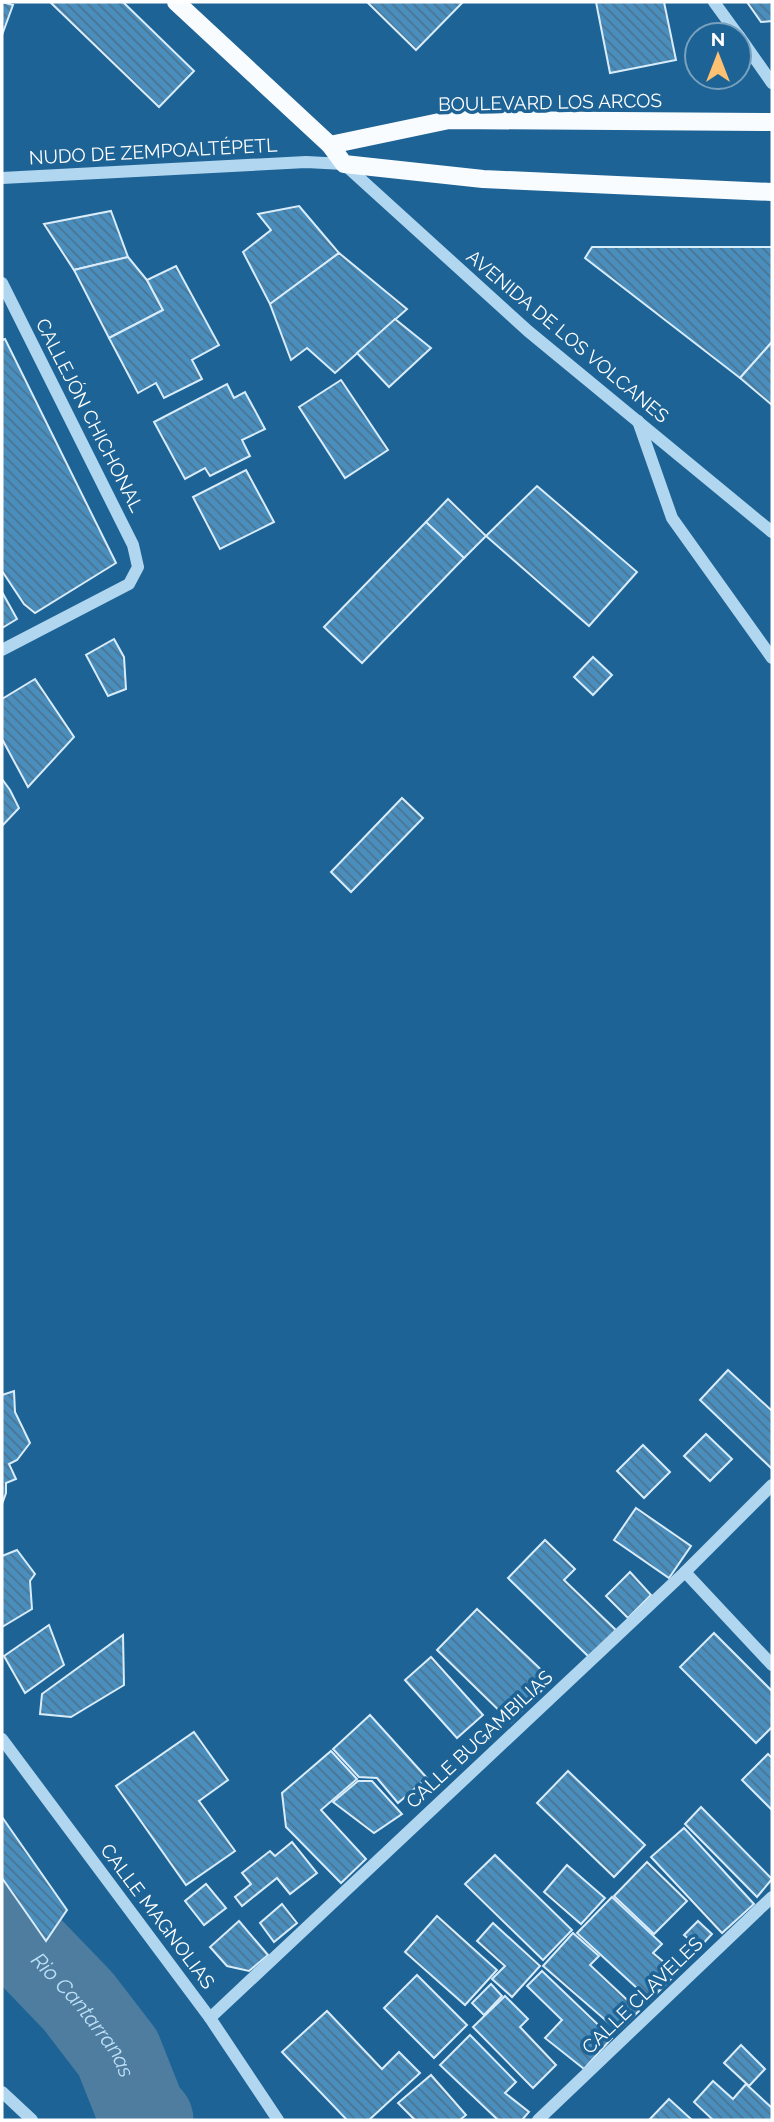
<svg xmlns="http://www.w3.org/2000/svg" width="774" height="2122" font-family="Raleway,sans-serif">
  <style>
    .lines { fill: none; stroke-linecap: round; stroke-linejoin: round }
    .river { stroke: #4e7da0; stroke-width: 89 }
    .building { fill: url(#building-back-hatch); stroke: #d8ecfa; stroke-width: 2 }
    .minor { stroke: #b1d6ef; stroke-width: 12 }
    .major { stroke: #f9fcff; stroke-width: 18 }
    .labels { text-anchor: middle; stroke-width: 7; stroke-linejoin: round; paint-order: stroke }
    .street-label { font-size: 19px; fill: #fff; stroke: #1e6395 }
    .water-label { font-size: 21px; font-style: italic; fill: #bedff5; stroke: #1e6395 }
  </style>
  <defs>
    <pattern id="building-back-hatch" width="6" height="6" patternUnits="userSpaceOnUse" patternTransform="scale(1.75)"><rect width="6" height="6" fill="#4a8ebe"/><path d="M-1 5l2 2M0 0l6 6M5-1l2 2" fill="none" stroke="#4b7490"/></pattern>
  </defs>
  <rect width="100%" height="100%" fill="#1e6395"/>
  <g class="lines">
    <path class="river" id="s1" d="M 2,1922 L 78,2001 L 118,2053 L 141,2111 L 149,2120"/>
  </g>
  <g class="building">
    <path d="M 2,2 L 13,5 L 2,35 Z"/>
    <path d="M 50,2 L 123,2 L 194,71 L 159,107 Z"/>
    <path d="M 367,2 L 463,2 L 416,50 Z"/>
    <path d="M 596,2 L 664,2 L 676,60 L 610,73 Z"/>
    <path d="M 747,2 L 772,2 L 772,21 L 761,22 Z"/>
    <path d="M 299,206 L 339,253 L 270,304 L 243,252 L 271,230 L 258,214 Z"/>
    <path d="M 111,211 L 128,257 L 74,270 L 44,224 Z"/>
    <path d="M 592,247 L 772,247 L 772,342 L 740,378 L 585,258 Z"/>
    <path d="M 339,253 L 407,309 L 335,373 L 307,348 L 291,360 L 270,304 Z"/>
    <path d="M 128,257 L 147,280 L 163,310 L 109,338 L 74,270 Z"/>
    <path d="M 176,266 L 219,345 L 192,360 L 202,379 L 164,398 L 156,383 L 138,393 L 109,338 L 163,310 L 147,280 Z"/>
    <path d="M 395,319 L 431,348 L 389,387 L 357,353 Z"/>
    <path d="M 5,339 L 116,563 L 35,613 L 24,604 L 2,571 L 2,340 Z"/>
    <path d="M 772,342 L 772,405 L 740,378 Z"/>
    <path d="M 341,380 L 388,450 L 345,478 L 299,407 Z"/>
    <path d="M 227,384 L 234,398 L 245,392 L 265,429 L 242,440 L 250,456 L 210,476 L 205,468 L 185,479 L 154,422 Z"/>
    <path d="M 246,470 L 274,522 L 220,549 L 193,497 Z"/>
    <path d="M 537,486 L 637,572 L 589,626 L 486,536 Z"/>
    <path d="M 448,499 L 486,536 L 464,558 L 426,522 Z"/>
    <path d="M 426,522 L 464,558 L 362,663 L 324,627 Z"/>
    <path d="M 2,592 L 17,619 L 2,628 Z"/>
    <path d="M 114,639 L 124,657 L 126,689 L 108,696 L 86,655 Z"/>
    <path d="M 593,657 L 612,675 L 593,695 L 574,677 Z"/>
    <path d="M 35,679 L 74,737 L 28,787 L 2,739 L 2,699 Z"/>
    <path d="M 2,779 L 10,790 L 19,808 L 2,826 Z"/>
    <path d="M 402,798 L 423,818 L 351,892 L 331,872 Z"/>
    <path d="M 728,1370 L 772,1411 L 772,1469 L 700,1400 Z"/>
    <path d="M 14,1391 L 15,1412 L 30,1443 L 17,1460 L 9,1464 L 16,1479 L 6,1483 L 6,1493 L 2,1504 L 2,1395 Z"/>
    <path d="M 706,1434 L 732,1459 L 710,1481 L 684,1456 Z"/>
    <path d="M 643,1445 L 670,1472 L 644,1498 L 617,1471 Z"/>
    <path d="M 636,1508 L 691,1546 L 669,1578 L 614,1540 Z"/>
    <path d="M 545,1540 L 575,1569 L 564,1580 L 616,1630 L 589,1657 L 508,1578 Z"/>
    <path d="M 17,1550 L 35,1574 L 30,1581 L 32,1609 L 2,1627 L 2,1556 Z"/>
    <path d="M 630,1572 L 651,1595 L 628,1618 L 606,1596 Z"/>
    <path d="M 477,1609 L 552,1680 L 511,1722 L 437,1650 Z"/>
    <path d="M 49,1625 L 64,1665 L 25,1693 L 4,1656 Z"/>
    <path d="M 714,1633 L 772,1691 L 772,1727 L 756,1743 L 680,1667 Z"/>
    <path d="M 123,1635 L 124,1685 L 71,1717 L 40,1714 L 42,1694 Z"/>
    <path d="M 431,1657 L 483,1715 L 457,1738 L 405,1680 Z"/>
    <path d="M 370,1715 L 427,1778 L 398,1803 L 377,1778 L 359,1777 L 333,1749 Z"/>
    <path d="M 194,1732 L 228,1780 L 199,1801 L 235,1851 L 186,1885 L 116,1786 Z"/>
    <path d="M 331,1751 L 357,1779 L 321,1810 L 366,1859 L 341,1883 L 286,1827 L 282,1793 Z"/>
    <path d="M 768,1754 L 772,1758 L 772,1810 L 742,1780 Z"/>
    <path d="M 568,1771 L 645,1845 L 614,1877 L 537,1803 Z"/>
    <path d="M 358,1781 L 372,1781 L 402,1814 L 374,1833 L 333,1802 Z"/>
    <path d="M 701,1807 L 772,1879 L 757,1897 L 685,1824 Z"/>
    <path d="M 2,1817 L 67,1910 L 46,1941 L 2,1878 Z"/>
    <path d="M 684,1828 L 754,1904 L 722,1933 L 651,1857 Z"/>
    <path d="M 292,1842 L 317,1873 L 290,1894 L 277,1878 L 242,1906 L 235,1897 L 251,1884 L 242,1873 L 270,1851 L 275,1856 Z"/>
    <path d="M 495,1855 L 572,1930 L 543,1960 L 465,1884 Z"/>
    <path d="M 647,1862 L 687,1901 L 654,1934 L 614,1896 Z"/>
    <path d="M 567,1865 L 605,1898 L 581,1924 L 544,1892 Z"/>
    <path d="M 206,1884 L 226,1908 L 204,1925 L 185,1901 Z"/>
    <path d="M 612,1897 L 662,1944 L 653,1953 L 677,1973 L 650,2000 L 577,1933 Z"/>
    <path d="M 282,1904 L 297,1923 L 274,1942 L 260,1923 Z"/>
    <path d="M 437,1916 L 497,1970 L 465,2005 L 405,1952 Z"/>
    <path d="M 239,1921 L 268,1955 L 249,1971 L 227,1966 L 210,1947 Z"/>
    <path d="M 698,1921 L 712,1934 L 699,1948 L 684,1935 Z"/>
    <path d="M 493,1923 L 540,1966 L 512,1997 L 492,1979 L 505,1966 L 477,1941 Z"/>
    <path d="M 573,1933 L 599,1956 L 590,1965 L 639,2011 L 618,2031 L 543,1966 Z"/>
    <path d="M 542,1971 L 612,2038 L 584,2069 L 545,2038 L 562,2020 L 527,1986 Z"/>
    <path d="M 417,1975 L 467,2025 L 434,2058 L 384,2008 Z"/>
    <path d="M 491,1984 L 502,1996 L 484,2015 L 472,2003 Z"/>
    <path d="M 505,1996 L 528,2019 L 520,2027 L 556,2065 L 533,2088 L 473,2027 Z"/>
    <path d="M 327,2011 L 382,2069 L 399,2052 L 420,2073 L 369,2120 L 347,2120 L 282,2052 Z"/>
    <path d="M 470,2035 L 516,2082 L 505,2093 L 529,2112 L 522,2120 L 498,2120 L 440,2065 Z"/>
    <path d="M 741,2045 L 765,2069 L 749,2086 L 724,2063 Z"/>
    <path d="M 431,2075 L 466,2115 L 460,2120 L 415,2120 L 398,2103 Z"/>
    <path d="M 713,2081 L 733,2099 L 746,2084 L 772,2108 L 772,2120 L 713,2120 L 694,2102 Z"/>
    <path d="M 669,2099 L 692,2120 L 649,2120 Z"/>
  </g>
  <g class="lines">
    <g class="minor">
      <path d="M 714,2 L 738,35"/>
      <path d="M 739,36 L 772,83"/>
      <path d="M 2,178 L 306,162 L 344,164 L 528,331 L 772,532"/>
      <path d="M 2,283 L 133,545 L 138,567 L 129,584 L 2,650"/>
      <path d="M 638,421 L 672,518 L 772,658"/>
      <path d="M 685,1572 L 772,1665"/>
      <path d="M 2,1739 L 210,2018 L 278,2120"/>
      <path d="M 210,2018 L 685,1572 L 772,1485"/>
      <path d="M 2,2092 L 32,2120"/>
      <path d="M 538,2120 L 772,1897"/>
    </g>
    <g class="major">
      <path d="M 176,2 L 330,145 L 344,164 L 483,179 L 772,192"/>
      <path d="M 330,145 L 449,120 L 772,122"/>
    </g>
  </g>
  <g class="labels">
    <g class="street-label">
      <text transform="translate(550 102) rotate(-1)" y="7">BOULEVARD LOS ARCOS</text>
      <text transform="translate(153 151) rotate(-3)" y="7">NUDO DE ZEMPOALTÉPETL</text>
      <text transform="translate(568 336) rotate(40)" y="7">AVENIDA DE LOS VOLCANES</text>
      <text transform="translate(90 415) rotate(63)" y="7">CALLEJÓN CHICHONAL</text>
      <text transform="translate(479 1739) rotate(-43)" y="7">CALLE BUGAMBILIAS</text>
      <text transform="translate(158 1916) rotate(53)" y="7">CALLE MAGNOLIAS</text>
      <text transform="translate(642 1995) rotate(-44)" y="7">CALLE CLAVELES</text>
    </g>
    <g class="water-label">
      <text dy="7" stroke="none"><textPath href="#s1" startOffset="124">Rio Cantarranas</textPath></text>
    </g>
  </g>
  <rect width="774" height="2122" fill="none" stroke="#ffffff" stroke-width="7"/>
  <g transform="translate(718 56)"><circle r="33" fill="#1e6395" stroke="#78a1bf" stroke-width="2"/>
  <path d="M0-5L12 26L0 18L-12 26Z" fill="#fdc171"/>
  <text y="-10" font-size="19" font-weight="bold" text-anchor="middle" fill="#ffffff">N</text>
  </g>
</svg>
